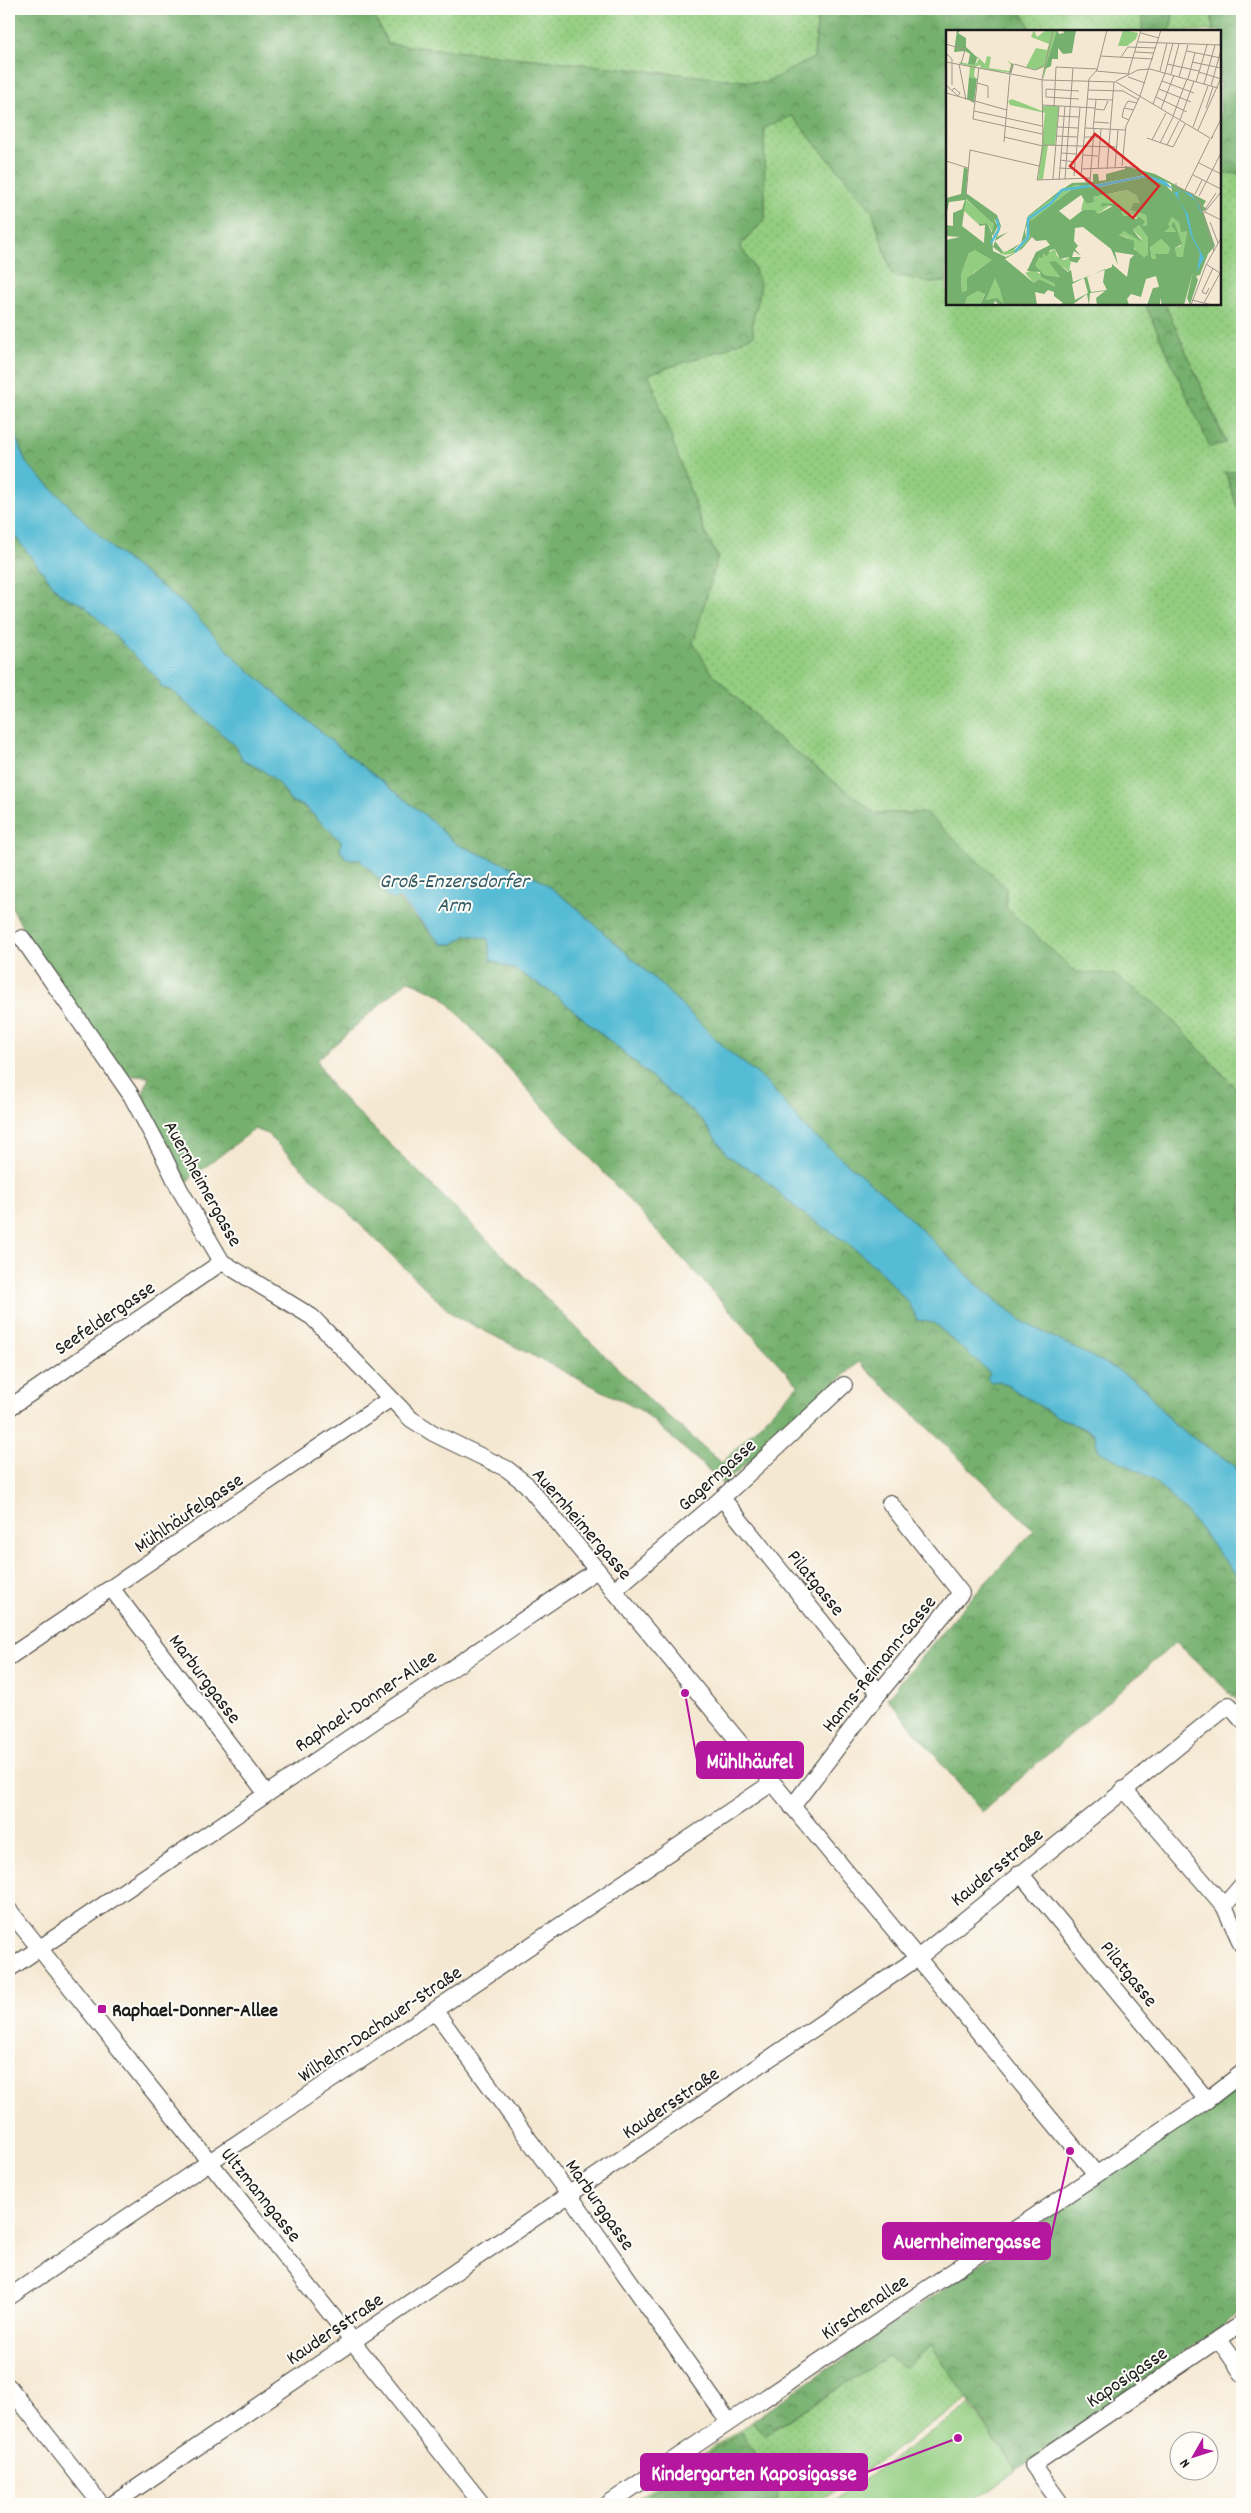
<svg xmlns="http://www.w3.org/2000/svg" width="1251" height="2513" font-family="Dekko,sans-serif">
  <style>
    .grass { fill: url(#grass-dots); stroke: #58744e }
    .forest { fill: url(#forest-crowns); stroke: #496645; fill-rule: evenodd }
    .park { fill: #93cd80; stroke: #58744e }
    .water { fill: #56bbd4; stroke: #396c78 }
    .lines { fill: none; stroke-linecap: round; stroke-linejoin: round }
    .minor-casing { stroke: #3d3b37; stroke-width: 18 }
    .minor { stroke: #fff; stroke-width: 16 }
    .poi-dot { fill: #b5179e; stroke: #fdfcf7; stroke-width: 2 }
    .labels { text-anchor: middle; stroke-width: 4; stroke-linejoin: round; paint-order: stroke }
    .street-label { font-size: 20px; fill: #1c1c1c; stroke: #fdfcf7 }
    .poi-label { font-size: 20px; font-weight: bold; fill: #1c1c1c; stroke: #fdfcf7; text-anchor: start }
    .water-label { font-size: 21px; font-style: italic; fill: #335c66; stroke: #fdfcf7 }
    .inset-river { fill: none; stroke: #56bbd4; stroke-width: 2.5 }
    .inset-road { fill: none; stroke: #9e9689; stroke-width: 1 }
    .view { fill: #d62828; fill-opacity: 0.15; stroke: #d62828; stroke-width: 2.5 }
    .inset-edge { fill: none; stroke: #1c1c1c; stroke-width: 2.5 }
    .leader { fill: none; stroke: #b5179e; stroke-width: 2 }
    .callout-dot { fill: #b5179e; stroke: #fdfcf7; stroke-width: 2 }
    .callout { fill: #b5179e; stroke: #b5179e; stroke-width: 2 }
    .callout-label { font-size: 21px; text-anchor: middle; font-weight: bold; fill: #fff }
  </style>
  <defs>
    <pattern id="grass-dots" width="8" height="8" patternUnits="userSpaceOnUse" patternTransform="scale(1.25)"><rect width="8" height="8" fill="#93cd80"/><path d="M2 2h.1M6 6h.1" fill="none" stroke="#7eaf6e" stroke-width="1.8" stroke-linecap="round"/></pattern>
    <pattern id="forest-crowns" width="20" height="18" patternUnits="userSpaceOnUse" patternTransform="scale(1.25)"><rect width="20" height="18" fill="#76b06e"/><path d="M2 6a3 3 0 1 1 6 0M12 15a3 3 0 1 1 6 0" fill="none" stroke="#608e5a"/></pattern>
  </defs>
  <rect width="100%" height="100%" fill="#fdfcf7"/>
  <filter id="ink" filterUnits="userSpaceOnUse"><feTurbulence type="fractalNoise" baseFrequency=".02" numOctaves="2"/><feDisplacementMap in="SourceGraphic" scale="10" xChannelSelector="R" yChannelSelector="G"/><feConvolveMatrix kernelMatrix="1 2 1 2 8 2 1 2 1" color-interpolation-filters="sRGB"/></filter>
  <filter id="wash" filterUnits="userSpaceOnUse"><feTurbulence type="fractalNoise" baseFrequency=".0096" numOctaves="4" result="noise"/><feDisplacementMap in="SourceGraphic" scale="20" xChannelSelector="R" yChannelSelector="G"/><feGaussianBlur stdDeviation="1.12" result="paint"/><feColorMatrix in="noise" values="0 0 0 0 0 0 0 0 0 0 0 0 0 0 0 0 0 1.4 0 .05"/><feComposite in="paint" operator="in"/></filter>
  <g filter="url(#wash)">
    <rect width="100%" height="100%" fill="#f5e8d2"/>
    <g class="grass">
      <path d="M 371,9 L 818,9 L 814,58 L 764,83 L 388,44 Z"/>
      <path d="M 1020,9 L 1142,9 L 1142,31 L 1032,31 Z"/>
      <path d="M 1174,9 L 1211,9 L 1213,31 L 1170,31 Z"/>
      <path d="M 792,116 L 872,210 L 892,274 L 936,283 L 947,281 L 947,304 L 1145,304 L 1210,446 L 1226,442 L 1165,304 L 1220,304 L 1220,174 L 1242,173 L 1242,476 L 1239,471 L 1226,473 L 1242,521 L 1242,1095 L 1160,1007 L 1113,975 L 1076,973 L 1006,908 L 927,813 L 875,813 L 771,733 L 711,672 L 693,643 L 718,557 L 705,533 L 648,374 L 725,349 L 751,324 L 760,288 L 755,269 L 740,246 L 765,219 L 764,128 Z"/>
      <path d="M 932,2346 L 969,2398 L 817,2504 L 777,2504 L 777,2496 L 742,2431 L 635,2504 L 629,2504 L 751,2422 L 766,2434 L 888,2357 L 904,2367 Z"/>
    </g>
    <g class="forest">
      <path d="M 9,9 L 371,9 L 388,44 L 764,83 L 814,58 L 818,9 L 1020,9 L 1032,31 L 947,31 L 947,281 L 936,283 L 892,275 L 872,210 L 792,116 L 764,128 L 765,219 L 740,246 C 748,258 760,273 760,289 C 760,306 749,316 754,335 L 725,349 L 649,374 L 705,533 L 718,557 L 693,643 L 711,672 L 771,733 L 875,813 L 927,813 L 1006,888 L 1006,908 L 1076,972 L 1113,974 L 1160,1007 L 1242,1095 L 1242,1478 L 1234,1465 L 1174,1425 L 1143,1387 L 1116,1369 L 1025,1323 L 985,1292 L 889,1198 L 807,1130 L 765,1080 L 727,1050 L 657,981 L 572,904 L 538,878 L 456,844 L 427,817 L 341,749 L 239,662 L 189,608 L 113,549 L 26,463 L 9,420 Z"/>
      <path d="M 1142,9 L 1174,9 L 1170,31 L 1142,31 Z"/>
      <path d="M 1211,9 L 1242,9 L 1242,173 L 1220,174 L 1220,31 L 1213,31 Z"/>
      <path d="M 1145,304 L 1165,304 L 1226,443 L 1210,447 Z"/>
      <path d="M 1239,471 L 1242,476 L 1242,521 L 1225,472 Z"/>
      <path d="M 9,535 L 14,535 L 60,594 L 85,606 L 158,679 L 162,688 L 171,690 L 236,746 L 243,761 C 263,768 281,781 290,801 L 303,806 L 342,841 L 441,944 L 453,944 L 467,935 L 489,939 L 492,960 L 516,970 L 557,996 L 702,1120 L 728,1156 L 758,1174 L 800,1211 L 850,1245 L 879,1270 L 910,1304 L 917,1320 L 934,1323 L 1000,1381 L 1056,1416 L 1094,1434 L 1099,1451 L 1150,1477 L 1184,1509 L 1242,1582 L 1242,1705 L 1176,1642 L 982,1812 L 887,1698 L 957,1614 L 1034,1530 L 859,1362 L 724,1484 L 642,1411 L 453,1315 L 267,1134 L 255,1129 L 183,1184 L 139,1104 L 149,1077 L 122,1075 L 26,935 L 9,901 ZM 408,980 L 442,996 L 798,1385 L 722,1463 L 656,1406 L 332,1087 L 317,1060 Z"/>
      <path d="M 1242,2084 L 1242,2312 L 1016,2470 L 932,2346 L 904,2368 L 888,2357 L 765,2434 L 751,2422 Z"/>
      <path d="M 742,2431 L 778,2496 L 777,2504 L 635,2504 Z"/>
    </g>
    <path class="park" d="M 970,2405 L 1017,2471 L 967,2504 L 828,2504 Z"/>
    <path class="water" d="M 9,420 L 26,463 L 113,549 L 189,608 L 239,662 L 341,749 L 427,817 L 456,844 L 538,878 L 572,904 L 657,981 L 727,1050 L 765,1080 L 807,1130 L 889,1198 L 985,1292 L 1025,1323 L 1116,1369 L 1143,1387 L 1174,1425 L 1234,1465 L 1242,1478 L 1242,1582 L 1184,1509 L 1150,1477 L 1099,1451 L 1094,1433 L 1056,1416 L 1000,1381 L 991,1382 L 987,1378 L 990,1373 L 934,1323 L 917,1320 L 910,1304 L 879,1270 L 850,1245 L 800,1211 L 758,1174 L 728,1156 L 702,1120 L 557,996 L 516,970 L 491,960 L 488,939 L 467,935 L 453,944 L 442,944 L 399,898 L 393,900 L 384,893 L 386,886 L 359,859 L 347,859 L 340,850 L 341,841 L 304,806 L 290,801 C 281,781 263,768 243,761 L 236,746 L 171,690 L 162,688 L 158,679 L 85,606 L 60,594 L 14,535 L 9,535 Z"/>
  </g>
  <g filter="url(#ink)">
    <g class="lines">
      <g class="minor-casing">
        <g id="minor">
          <path d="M 22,938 L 131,1095 L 161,1151 L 180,1190 L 222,1262 L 312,1317 L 411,1419 L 433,1433 L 507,1469 L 526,1484 L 1096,2174"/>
          <path d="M 9,1408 L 222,1262"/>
          <path d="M 722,1498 L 879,1693"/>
          <path d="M 112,1589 L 266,1793"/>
          <path d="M 613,1591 L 722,1498 L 844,1385"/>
          <path d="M 9,1657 L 390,1399"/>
          <path d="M 1124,1789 L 1224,1906 L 1242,1945"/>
          <path d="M 792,1807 L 879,1693 L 961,1593 L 890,1503"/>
          <path d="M 1020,1873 L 1207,2100"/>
          <path d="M 1224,1906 L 1242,1885"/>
          <path d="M 9,1910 L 482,2504"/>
          <path d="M 9,1969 L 597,1570"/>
          <path d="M 435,2011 L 570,2196 L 729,2422"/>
          <path d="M 9,2297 L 772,1783"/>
          <path d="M 1219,2339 L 1242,2373"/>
          <path d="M 9,2387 L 101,2504"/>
          <path d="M 113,2504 L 919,1957 L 1229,1705 L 1242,1720"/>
          <path d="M 608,2504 L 1207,2100 L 1242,2073"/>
          <path d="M 1061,2504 L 1033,2465 L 1242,2323"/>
        </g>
      </g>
      <use href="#minor" class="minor"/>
    </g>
  </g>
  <rect class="poi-dot" x="97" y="2004" width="10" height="10" rx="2.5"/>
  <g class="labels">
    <g class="street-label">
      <text transform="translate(204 1183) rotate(61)" y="7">Auernheimergasse</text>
      <text transform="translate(104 1317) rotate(-34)" y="7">Seefeldergasse</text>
      <text transform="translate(716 1474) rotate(-42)" y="7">Gagerngasse</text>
      <text transform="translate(188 1512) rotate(-34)" y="7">Mühlhäufelgasse</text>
      <text transform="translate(583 1523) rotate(49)" y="7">Auernheimergasse</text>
      <text transform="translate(817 1582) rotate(51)" y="7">Pilatgasse</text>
      <text transform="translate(878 1663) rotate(-51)" y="7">Hanns-Reimann-Gasse</text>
      <text transform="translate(206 1678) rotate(53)" y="7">Marburggasse</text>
      <text transform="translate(365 1700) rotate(-34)" y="7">Raphael-Donner-Allee</text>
      <text transform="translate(996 1866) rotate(-39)" y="7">Kaudersstraße</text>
      <text transform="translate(1130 1973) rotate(51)" y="7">Pilatgasse</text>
      <text transform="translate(379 2023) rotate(-34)" y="7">Wilhelm-Dachauer-Straße</text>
      <text transform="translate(670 2102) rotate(-34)" y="7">Kaudersstraße</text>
      <text transform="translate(262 2194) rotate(51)" y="7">Ultzmanngasse</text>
      <text transform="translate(601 2204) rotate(55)" y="7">Marburggasse</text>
      <text transform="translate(864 2306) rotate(-34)" y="7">Kirschenallee</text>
      <text transform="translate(334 2328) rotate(-34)" y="7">Kaudersstraße</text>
      <text transform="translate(1126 2376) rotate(-34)" y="7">Kaposigasse</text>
    </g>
    <g class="poi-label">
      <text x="112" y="2016">Raphael-Donner-Allee</text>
    </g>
    <g class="water-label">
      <text x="454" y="887">Groß-Enzersdorfer<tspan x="454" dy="24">Arm</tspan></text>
    </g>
  </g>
  <g transform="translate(946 30)">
    <rect width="275" height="275" fill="#f5e8d2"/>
    <path d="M 88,0 L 91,7 L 100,0 L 111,0 L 97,50 L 98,37 L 91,40 L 80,37 L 90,18 L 101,20 L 103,14 L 85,7 ZM 177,0 L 192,3 L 190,9 L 181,16 L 172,16 ZM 30,25 L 39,34 L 41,26 L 45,27 L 43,38 L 63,41 L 65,35 L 61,30 L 68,35 L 65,43 L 53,41 L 58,43 L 35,38 L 34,35 L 29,37 L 28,46 L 31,49 L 23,47 L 24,36 L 14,34 L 13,32 L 29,35 L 33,29 ZM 66,69 L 96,81 L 96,76 L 113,76 L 109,115 L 102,115 L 97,149 L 92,150 L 99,83 L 64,75 L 62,71 ZM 182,160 L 190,165 L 194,173 L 187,173 L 184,180 L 200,185 L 201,196 L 196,196 L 197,192 L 184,183 L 183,187 L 179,187 L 174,182 L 177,180 L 171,177 L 163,176 L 152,184 L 149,180 L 135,180 L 138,168 L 141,174 L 149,172 L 147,167 ZM 19,169 L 45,190 L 49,196 L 47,203 L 41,193 L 34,194 L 28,188 L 32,194 L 18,181 ZM 226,187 L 233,193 L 235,201 L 241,201 L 238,227 L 231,228 L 229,218 L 235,216 L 228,191 L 225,195 L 230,198 L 228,212 L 217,202 L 223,197 L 221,193 ZM 193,195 L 202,208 L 202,224 L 198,227 L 190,221 L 182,208 L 173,205 L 177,200 L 197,210 L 187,200 ZM 215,209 L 224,218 L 222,224 L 209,224 L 210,229 L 206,229 L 204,216 ZM 29,219 L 47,230 L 27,243 L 21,260 L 16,262 L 15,245 L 23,223 ZM 109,219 L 111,226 L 118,230 L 124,227 L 125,231 L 123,242 L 117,237 L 110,239 L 115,247 L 99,245 L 88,234 L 93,227 ZM 88,240 L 108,253 L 109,258 L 93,249 L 88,253 L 79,243 ZM 49,247 L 59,273 L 57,275 L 48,269 L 40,270 ZM 32,261 L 39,263 L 34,275 L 19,275 L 21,267 Z" fill="#93cd80"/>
    <path d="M 11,0 L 15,0 L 12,3 L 20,8 L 20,17 L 34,30 L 31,28 L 29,35 L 22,34 L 24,24 L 19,21 L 8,22 ZM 111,0 L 113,4 L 118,3 L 117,0 L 130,0 L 126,23 L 117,24 L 112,18 L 112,29 L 106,29 L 105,36 L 99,39 ZM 23,47 L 31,49 L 28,73 L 21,69 ZM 179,136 L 209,144 L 260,171 L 257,176 L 261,179 L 257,181 L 269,216 L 262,224 L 254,245 L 250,246 L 252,250 L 244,275 L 241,268 L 247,242 L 238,275 L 216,275 L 214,268 L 214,275 L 201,275 L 207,258 L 213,257 L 210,246 L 200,249 L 195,267 L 185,264 L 181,269 L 183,275 L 151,275 L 150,268 L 159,261 L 144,263 L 143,275 L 141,264 L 126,275 L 113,275 L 117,273 L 108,266 L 108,262 L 102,260 L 98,264 L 89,262 L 91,275 L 53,275 L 49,271 L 47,275 L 34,275 L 39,264 L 32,261 L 21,267 L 19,275 L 0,275 L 0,210 L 14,207 L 0,206 L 0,195 L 7,196 L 7,183 L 16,179 L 19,170 L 3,172 L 0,187 L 0,168 L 15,164 L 18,137 L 22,139 L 20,163 L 51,185 L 55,196 L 51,207 L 62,202 L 49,211 L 58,223 L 75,213 L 82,186 L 112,162 L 126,153 L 147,152 L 147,144 L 152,144 L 153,151 L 160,150 L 160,144 L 179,139 ZM 199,145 L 225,154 L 226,162 L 218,153 L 200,147 L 148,158 L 142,156 ZM 130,155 L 138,157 L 125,160 L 84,188 L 81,199 L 84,207 L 72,221 L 60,227 L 47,221 L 46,204 L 47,206 L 52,196 L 47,188 L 54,196 L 47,217 L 56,224 L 64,223 L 80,208 L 79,200 L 85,185 L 102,175 L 115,161 L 114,164 ZM 181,160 L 190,165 L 194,173 L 187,173 L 184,180 L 200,185 L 201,196 L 196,196 L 199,191 L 193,187 L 190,189 L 183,183 L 183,186 L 178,186 L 175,182 L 177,180 L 171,177 L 176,177 L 170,174 L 156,173 L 155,177 L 162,175 L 167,176 L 152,184 L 149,180 L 137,180 L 124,190 L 113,181 L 135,165 L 141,174 L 149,172 L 147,167 ZM 20,169 L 48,194 L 46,203 L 41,193 L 34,194 L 28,188 L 34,196 L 39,195 L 38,213 L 16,196 ZM 226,187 L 233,193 L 235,202 L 241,201 L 237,227 L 231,227 L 229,218 L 236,214 L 228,191 L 225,195 L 230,202 L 218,202 L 224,197 L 222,194 ZM 193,195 L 202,208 L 202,224 L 198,227 L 188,219 L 188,211 L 173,205 L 178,201 L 196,212 L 187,200 ZM 137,197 L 165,219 L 172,235 L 169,222 L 188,225 L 184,229 L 181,247 L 166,234 L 166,237 L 127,252 L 125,240 L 122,242 L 109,231 L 103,232 L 114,247 L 99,245 L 89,235 L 93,227 L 97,228 L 97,224 L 101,226 L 104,220 L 109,219 L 114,229 L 123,227 L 124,231 L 131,233 L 135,227 L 126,227 L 128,221 L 135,226 L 129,219 L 132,216 L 128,211 L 129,198 ZM 86,207 L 90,211 L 100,210 L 104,215 L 90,222 L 81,241 L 94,242 L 95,247 L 108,253 L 109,257 L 93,249 L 88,253 L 59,229 L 76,219 ZM 215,209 L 224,218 L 222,224 L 209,224 L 210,229 L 206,229 L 204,217 ZM 29,220 L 46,230 L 21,248 L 21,260 L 16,262 L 15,245 L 23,223 ZM 159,239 L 157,252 L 161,260 L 145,262 L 141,247 ZM 49,248 L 54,260 L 58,274 L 51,268 L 40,270 ZM 138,248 L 142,263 L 129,270 L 126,254 Z" fill="#76b06e" fill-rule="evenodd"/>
    <path d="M 130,155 L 139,156 L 125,160 L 85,191 L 84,188 L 81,199 L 84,207 L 78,215 L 69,223 L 59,225 L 53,223 L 70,219 L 80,208 L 82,187 L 117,160 Z" fill="#93cd80"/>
    <path d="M 200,145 L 219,151 L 227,159 L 200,147 L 148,158 L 142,156 ZM 237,161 L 232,163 L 233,171 L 242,184 L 247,207 L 258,228 L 251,242 L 254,223 L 245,206 L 239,182 L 228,162 L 237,161 L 245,164 L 252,174 L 255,181 L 255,183 L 250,171 Z" fill="#56bbd4"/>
    <path class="inset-river" d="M 45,213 L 53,199 L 51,189M 69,222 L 82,207 L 82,189 L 105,173 L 116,160 L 143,156"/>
    <path class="inset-road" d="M 107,0 L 96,49 L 97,115 L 91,150 L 144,148M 195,3 L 213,8M 192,12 L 275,15M 0,14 L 19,20 L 15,34M 241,21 L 275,28M 189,22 L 208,23M 0,23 L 6,29 L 6,55M 154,26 L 207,29M 175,27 L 182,17 L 210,18M 0,32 L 97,50 L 170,52 L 264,108M 246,32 L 275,38M 13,34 L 20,70M 68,34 L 89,40 L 97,36M 221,34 L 253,41M 33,37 L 27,89 L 96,104M 150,41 L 183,44M 214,41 L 221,13M 253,42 L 275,49M 219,43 L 227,13M 182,44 L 195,0M 225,44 L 233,14M 182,47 L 199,53M 233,47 L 242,15M 242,49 L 249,23M 170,51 L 192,40 L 204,39 L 272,58M 216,51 L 248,63M 250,52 L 261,15M 31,53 L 42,56 L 42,68M 258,54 L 269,15M 0,55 L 12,66M 265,56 L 275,20M 213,59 L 245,72M 142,60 L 177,61 L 193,70M 6,61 L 8,58 L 14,63 L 12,66M 0,63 L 61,80M 210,67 L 241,82M 133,69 L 100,67 L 100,59 L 133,61M 141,69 L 166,70M 207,74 L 219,43M 96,75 L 149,78M 108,76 L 110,37 L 151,39M 178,78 L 176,87 L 183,90M 260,78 L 267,57M 149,79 L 158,80 L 162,71M 215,79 L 228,45M 188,80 L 178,78 L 182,71 L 191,73M 28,81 L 96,96M 112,86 L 133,87M 227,86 L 241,49M 234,90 L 248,51M 148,92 L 163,93M 111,97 L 132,98M 247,97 L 262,56M 139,98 L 179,100M 147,99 L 150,70M 252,100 L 275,48M 110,106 L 131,107M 267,106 L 265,109 L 275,89M 58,107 L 97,116M 139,107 L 155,107M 201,108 L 227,117 L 239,94M 206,110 L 220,83M 58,112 L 64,43 L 66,34 L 67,34 L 65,43M 214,113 L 227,87M 97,115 L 171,117M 221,115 L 233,91M 115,123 L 130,124M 137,125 L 152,126M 130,128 L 134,77M 114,130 L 129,132 L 128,146M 0,131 L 22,138M 253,133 L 275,144M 176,136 L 180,96 L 194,66 L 215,0M 169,137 L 172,100M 114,138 L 129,139M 135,139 L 188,137M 152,139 L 155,99M 161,139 L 168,52M 247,145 L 275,159M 135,146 L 143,49 L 151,40 L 161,0M 139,148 L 140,152 L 144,152 L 148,99M 107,149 L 113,76M 119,149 L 127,38M 113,150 L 119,76M 230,153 L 230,157 L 247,164 L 254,174 L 268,221M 239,160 L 264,109M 249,164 L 256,150M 20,166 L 24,120 L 93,136M 253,166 L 275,123M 258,181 L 270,163M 259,182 L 275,190M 258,183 L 275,162M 264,192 L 272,213M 263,258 L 260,264 L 256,262 L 267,238M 246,270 L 266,275M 258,273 L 274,243 L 260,234M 245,275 L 260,235 L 275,208"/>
    <path class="view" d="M 149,104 L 213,156 L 187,188 L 124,136 Z"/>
    <rect width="275" height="275" class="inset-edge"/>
  </g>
  <path class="leader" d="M685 1693L697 1760M1070 2151L1050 2241M958 2438L867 2472"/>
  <g class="callout-dot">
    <circle cx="685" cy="1693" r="5"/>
    <circle cx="1070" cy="2151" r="5"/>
    <circle cx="958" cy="2438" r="5"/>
  </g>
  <g class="callout">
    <rect x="697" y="1742" width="106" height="36" rx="5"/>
    <rect x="883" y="2223" width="167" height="36" rx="5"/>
    <rect x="641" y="2454" width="226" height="36" rx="5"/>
  </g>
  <g class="callout-label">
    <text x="750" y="1768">Mühlhäufel</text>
    <text x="967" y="2248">Auernheimergasse</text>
    <text x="754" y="2480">Kindergarten Kaposigasse</text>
  </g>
  <rect width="1251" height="2513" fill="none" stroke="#fdfcf7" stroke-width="30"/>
  <g transform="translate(1194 2456) rotate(231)"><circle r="24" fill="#fdfcf7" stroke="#a3a29f"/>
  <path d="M0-4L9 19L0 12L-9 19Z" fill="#b5179e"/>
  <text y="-8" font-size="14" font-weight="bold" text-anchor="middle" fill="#1c1c1c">N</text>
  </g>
</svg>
